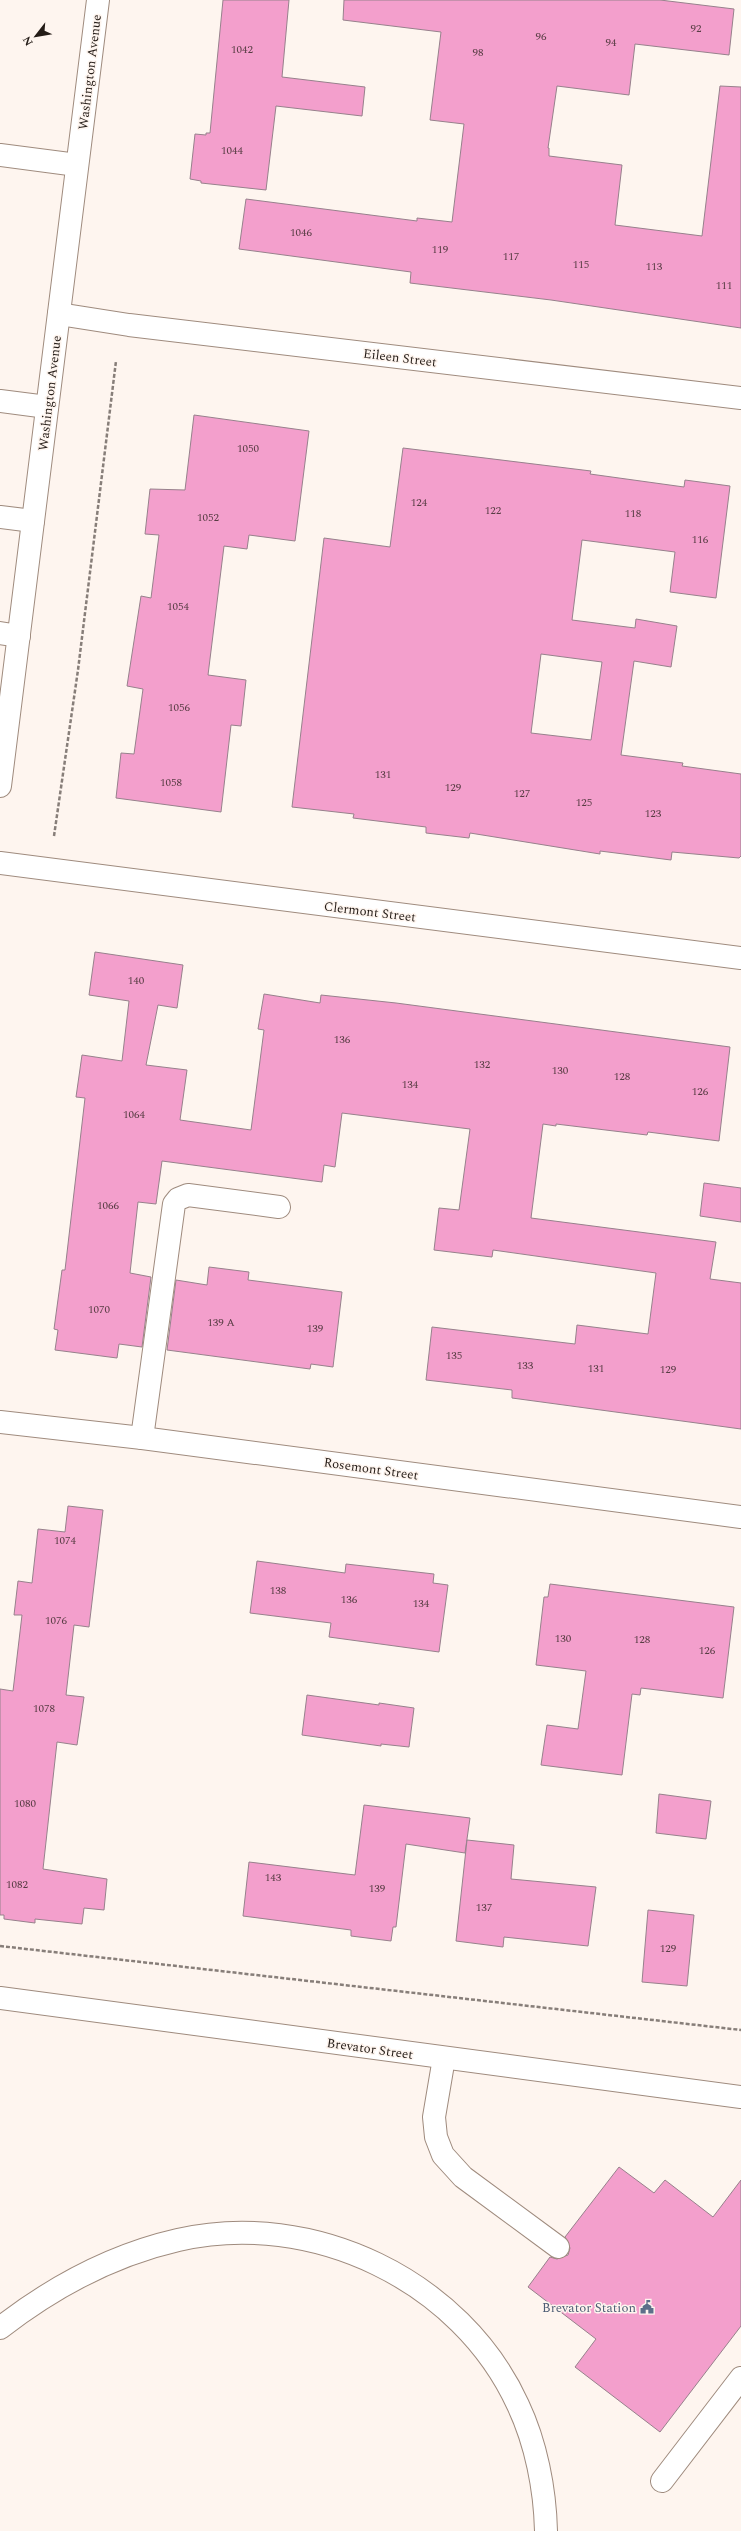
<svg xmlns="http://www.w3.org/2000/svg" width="741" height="2531" font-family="Spectral,serif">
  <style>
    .building { fill: #f39fcc; stroke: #97818c; fill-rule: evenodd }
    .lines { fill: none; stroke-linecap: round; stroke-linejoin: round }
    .lane-casing { stroke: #9f8b7e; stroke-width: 24 }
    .street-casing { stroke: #9f8b7e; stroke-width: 24 }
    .secondary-casing { stroke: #9f8b7e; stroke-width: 24 }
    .primary-casing { stroke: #9f8b7e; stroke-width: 24 }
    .highway-casing { stroke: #9f8b7e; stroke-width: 24 }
    .path { stroke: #877e79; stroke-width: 2.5; stroke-dasharray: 4 2; stroke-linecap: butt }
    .lane { stroke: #fff; stroke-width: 22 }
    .street { stroke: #fff; stroke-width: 22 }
    .secondary { stroke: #fff; stroke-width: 22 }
    .primary { stroke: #fff; stroke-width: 22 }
    .highway { stroke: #fff; stroke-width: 22 }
    .labels { text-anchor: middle; stroke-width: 3; stroke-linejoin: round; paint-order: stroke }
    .number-label { font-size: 11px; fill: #583d44 }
    .street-label { font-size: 13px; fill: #241c17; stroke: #fef5ef }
    .service-label { font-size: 13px; fill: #4e5e75; stroke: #fef5ef; text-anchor: end }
  </style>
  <rect width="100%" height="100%" fill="#fef5ef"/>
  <g class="building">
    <path d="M 223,0 L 289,0 L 282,77 L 365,87 L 362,116 L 276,106 L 266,190 L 201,183 L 201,181 L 190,179 L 195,134 L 206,135 L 206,133 L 210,133 Z"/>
    <path d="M 344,0 L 660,0 L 734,9 L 729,55 L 635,44 L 629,95 L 557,86 L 548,148 L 549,148 L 549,156 L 622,165 L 615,225 L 702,236 L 720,86 L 741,87 L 741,328 L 551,300 L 410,283 L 411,272 L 239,249 L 246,199 L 417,221 L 417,218 L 452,222 L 464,124 L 430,120 L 441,32 L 343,20 Z"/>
    <path d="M 194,415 L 309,431 L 295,541 L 249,535 L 247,549 L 224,546 L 208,675 L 246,680 L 241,726 L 231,725 L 221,812 L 116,798 L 121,753 L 134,754 L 143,689 L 127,686 L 141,596 L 151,598 L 159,535 L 145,534 L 150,489 L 185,490 Z"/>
    <path d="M 403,448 L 591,471 L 590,474 L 684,487 L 685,480 L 730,486 L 716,598 L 670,592 L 675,552 L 582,540 L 572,620 L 635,628 L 636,619 L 677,626 L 671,667 L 634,661 L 621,755 L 683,763 L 682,766 L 741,774 L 741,856 L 739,858 L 672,852 L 671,860 L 600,851 L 600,854 L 470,833 L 469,838 L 426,833 L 426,827 L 353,818 L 354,814 L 292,807 L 324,538 L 390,547 ZM 541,654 L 602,662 L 591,740 L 531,733 Z"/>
    <path d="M 95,952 L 183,965 L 177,1008 L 158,1005 L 146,1065 L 187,1070 L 180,1120 L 251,1130 L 264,1030 L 258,1029 L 264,994 L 320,1003 L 321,995 L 396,1003 L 730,1047 L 719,1141 L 648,1132 L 647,1135 L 556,1124 L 556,1126 L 543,1124 L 531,1218 L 716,1242 L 710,1279 L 741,1283 L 741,1429 L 512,1398 L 512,1390 L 426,1380 L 432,1327 L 575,1344 L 577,1325 L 648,1334 L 656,1273 L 493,1250 L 492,1257 L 434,1250 L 439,1208 L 459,1210 L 470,1129 L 342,1113 L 335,1167 L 324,1165 L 322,1182 L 162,1161 L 156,1204 L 138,1202 L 130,1273 L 151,1277 L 142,1347 L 119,1344 L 117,1358 L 55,1350 L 58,1330 L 54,1329 L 62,1270 L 65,1270 L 85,1098 L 76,1097 L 82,1055 L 122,1061 L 129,1001 L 89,995 Z"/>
    <path d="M 704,1183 L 741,1188 L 741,1222 L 700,1216 Z"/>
    <path d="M 209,1267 L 249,1272 L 248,1280 L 342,1292 L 333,1367 L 311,1364 L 310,1369 L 167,1350 L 176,1280 L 207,1285 Z"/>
    <path d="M 68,1506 L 103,1510 L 89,1627 L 74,1625 L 66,1695 L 84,1697 L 77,1745 L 57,1742 L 43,1869 L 107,1879 L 104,1910 L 84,1908 L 82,1924 L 35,1919 L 35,1923 L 4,1919 L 4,1915 L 0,1915 L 0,1689 L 13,1691 L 22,1615 L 14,1615 L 18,1581 L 32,1583 L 38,1529 L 65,1532 Z"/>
    <path d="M 257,1561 L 345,1573 L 346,1564 L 434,1574 L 433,1583 L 448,1585 L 439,1652 L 329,1637 L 331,1623 L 250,1613 Z"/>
    <path d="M 550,1584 L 734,1607 L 723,1698 L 641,1688 L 640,1695 L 632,1694 L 622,1775 L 541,1765 L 547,1725 L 578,1729 L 586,1671 L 536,1665 L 544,1597 L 548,1597 Z"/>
    <path d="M 307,1695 L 379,1705 L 379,1703 L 414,1708 L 409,1747 L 381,1744 L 381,1746 L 302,1735 Z"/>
    <path d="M 659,1794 L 711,1801 L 706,1839 L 656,1833 Z"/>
    <path d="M 364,1805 L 470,1818 L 465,1853 L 406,1844 L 396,1927 L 393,1927 L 391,1941 L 351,1936 L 351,1930 L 243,1916 L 249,1862 L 355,1875 Z"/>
    <path d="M 467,1840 L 514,1845 L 511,1879 L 596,1887 L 588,1946 L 504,1937 L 503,1947 L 456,1941 Z"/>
    <path d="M 648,1910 L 694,1915 L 687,1986 L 642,1982 Z"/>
    <path d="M 619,2167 L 654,2193 L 665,2180 L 713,2217 L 741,2180 L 741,2326 L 660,2432 L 575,2367 L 596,2339 L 528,2287 L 550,2257 L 557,2259 L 568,2255 L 570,2248 L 565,2237 Z"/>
  </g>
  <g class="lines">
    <g class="lane-casing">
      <g id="lane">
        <path d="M 0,401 L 47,407"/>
        <path d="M 0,517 L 33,521"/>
        <path d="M 142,1438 L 174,1204 L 178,1199 L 188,1195 L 279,1207"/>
        <path d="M 444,2058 L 434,2117 L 436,2137 L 443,2155 L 463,2177 L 558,2247"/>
        <path d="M 662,2481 L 741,2378"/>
      </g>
    </g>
    <g class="street-casing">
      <g id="street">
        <path d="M 0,155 L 77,165"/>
        <path d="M 59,314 L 129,325 L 741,398"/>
        <path d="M 0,863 L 741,958"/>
        <path d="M 0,1422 L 142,1438 L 741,1517"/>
      </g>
    </g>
    <g class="secondary-casing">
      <g id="secondary">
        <path d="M 0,633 L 19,636"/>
        <path d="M 0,1998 L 741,2097"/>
      </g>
    </g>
    <g class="primary-casing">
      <path id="primary" d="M 0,786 L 98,0"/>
    </g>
    <g class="highway-casing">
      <path id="highway" d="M 0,2328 C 53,2287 112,2255 178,2240 C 312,2209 461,2280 518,2405 C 536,2443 545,2489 546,2531"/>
    </g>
    <g class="path">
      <path d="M 54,836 L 78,670 L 116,361"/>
      <path d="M 0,1946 L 741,2030"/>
    </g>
    <use href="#lane" class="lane"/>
    <use href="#street" class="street"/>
    <use href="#secondary" class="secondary"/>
    <use href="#primary" class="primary"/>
    <use href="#highway" class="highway"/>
  </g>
  <defs>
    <g id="civic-bare" transform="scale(1.08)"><path d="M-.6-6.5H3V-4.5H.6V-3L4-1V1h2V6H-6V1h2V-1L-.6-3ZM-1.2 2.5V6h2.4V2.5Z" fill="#5c6f8a" stroke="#fef5ef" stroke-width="2.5" paint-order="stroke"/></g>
  </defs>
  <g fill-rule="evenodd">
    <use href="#civic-bare" x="647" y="2307"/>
  </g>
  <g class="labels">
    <g class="number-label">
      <text x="696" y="32">92</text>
      <text x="541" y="40">96</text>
      <text x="611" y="46">94</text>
      <text x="242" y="53">1042</text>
      <text x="478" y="56">98</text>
      <text x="232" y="154">1044</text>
      <text x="301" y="236">1046</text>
      <text x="440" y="253">119</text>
      <text x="511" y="260">117</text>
      <text x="581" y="268">115</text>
      <text x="654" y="270">113</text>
      <text x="724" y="289">111</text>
      <text x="248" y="452">1050</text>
      <text x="419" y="506">124</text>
      <text x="493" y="514">122</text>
      <text x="633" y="517">118</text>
      <text x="208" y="521">1052</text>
      <text x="700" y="543">116</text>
      <text x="178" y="610">1054</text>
      <text x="179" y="711">1056</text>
      <text x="383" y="778">131</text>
      <text x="171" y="786">1058</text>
      <text x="453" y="791">129</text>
      <text x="522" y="797">127</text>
      <text x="584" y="806">125</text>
      <text x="653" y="817">123</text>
      <text x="136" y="984">140</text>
      <text x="342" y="1043">136</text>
      <text x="482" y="1068">132</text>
      <text x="560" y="1074">130</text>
      <text x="622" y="1080">128</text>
      <text x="410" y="1088">134</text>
      <text x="700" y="1095">126</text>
      <text x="134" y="1118">1064</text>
      <text x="108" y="1209">1066</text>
      <text x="99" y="1313">1070</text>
      <text x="221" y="1326">139 A</text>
      <text x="315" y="1332">139</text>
      <text x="454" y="1359">135</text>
      <text x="525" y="1369">133</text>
      <text x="596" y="1372">131</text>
      <text x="668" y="1373">129</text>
      <text x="65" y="1544">1074</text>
      <text x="278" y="1594">138</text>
      <text x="349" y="1603">136</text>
      <text x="421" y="1607">134</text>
      <text x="56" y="1624">1076</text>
      <text x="563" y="1642">130</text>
      <text x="642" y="1643">128</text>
      <text x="707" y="1654">126</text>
      <text x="44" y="1712">1078</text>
      <text x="25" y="1807">1080</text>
      <text x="273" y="1881">143</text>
      <text x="17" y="1888">1082</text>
      <text x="377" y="1892">139</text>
      <text x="484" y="1911">137</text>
      <text x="668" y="1952">129</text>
    </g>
    <g class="street-label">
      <text transform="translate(89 72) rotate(-83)" y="5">Washington Avenue</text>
      <text transform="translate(400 357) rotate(7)" y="5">Eileen Street</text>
      <text transform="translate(49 393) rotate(-83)" y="5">Washington Avenue</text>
      <text transform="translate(370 911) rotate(7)" y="5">Clermont Street</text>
      <text transform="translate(371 1468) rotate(8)" y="5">Rosemont Street</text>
      <text transform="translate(370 2048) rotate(8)" y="5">Brevator Street</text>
    </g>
    <g class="service-label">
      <text x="636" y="2312">Brevator Station</text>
    </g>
  </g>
  <g transform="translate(36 36) rotate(239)" stroke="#fef5ef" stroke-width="3" paint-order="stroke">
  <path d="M0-3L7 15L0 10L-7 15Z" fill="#241c17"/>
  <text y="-6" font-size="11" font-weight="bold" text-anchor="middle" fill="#241c17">N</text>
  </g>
</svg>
